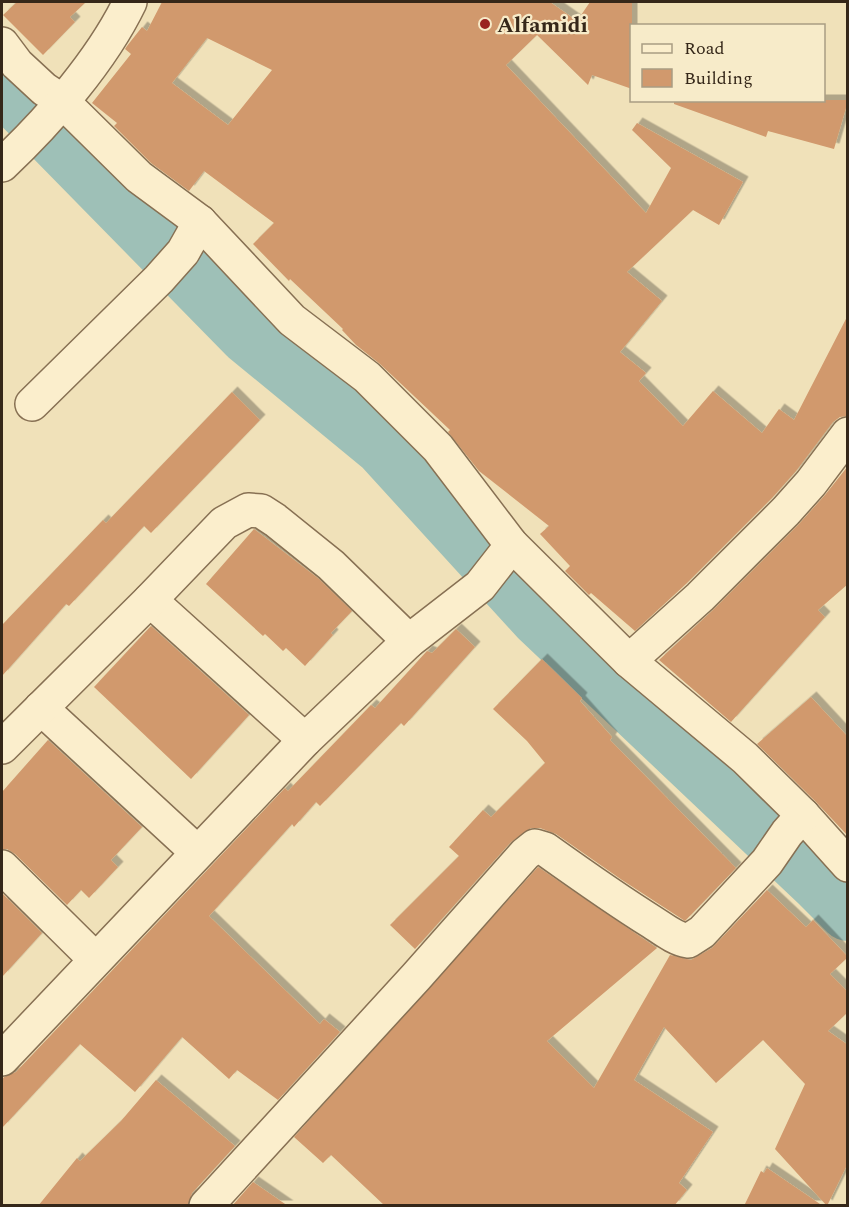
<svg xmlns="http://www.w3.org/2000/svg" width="849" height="1207" font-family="Spectral,serif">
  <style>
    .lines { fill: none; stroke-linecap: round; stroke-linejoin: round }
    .river { stroke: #9ec0b7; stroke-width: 58 }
    .building { fill: #d1996d; fill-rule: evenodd; filter: url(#shadow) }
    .minor-casing { stroke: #877053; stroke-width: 36 }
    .minor { stroke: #fbeecc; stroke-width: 33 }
    .poi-dot { fill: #992320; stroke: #f7ebc9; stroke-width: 2 }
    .labels { text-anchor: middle; stroke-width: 4.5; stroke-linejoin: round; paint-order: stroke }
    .poi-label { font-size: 22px; font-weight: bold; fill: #352719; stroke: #f7ebc9; text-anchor: start }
  </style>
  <defs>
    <filter id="shadow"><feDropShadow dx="5.5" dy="-5.5" stdDeviation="0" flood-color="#0004"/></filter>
  </defs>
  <rect width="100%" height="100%" fill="#f0e1b9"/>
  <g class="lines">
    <path class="river" d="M 2,85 L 247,335 L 382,446 L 539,618 L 820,884 L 848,912"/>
  </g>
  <g class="building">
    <path d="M 17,2 L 86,2 L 70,17 L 75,22 L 43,55 L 3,15 Z"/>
    <path d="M 162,2 L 550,2 L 577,21 L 590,2 L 632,2 L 632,89 L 592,75 L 588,85 L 537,35 L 506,65 L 646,213 L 671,168 L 632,130 L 637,123 L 743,182 L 719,225 L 693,210 L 627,272 L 662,301 L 620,352 L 646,373 L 639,381 L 683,426 L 713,391 L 762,433 L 779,409 L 794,420 L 848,315 L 848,416 L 840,417 L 833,422 L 796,471 L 772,498 L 687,583 L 635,631 L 591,593 L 589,595 L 565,571 L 570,566 L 540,534 L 549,526 L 479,471 L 448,432 L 450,430 L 380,364 L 356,345 L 342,330 L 343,329 L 290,279 L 289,281 L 253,244 L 274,223 L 204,171 L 189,191 L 151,163 L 114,126 L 117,123 L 92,103 L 131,54 L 125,49 L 127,46 L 142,27 L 147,31 ZM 207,38 L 272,70 L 228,125 L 172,83 Z"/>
    <path d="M 674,100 L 848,100 L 848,101 L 834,149 L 768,131 L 766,137 L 674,104 Z"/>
    <path d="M 232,392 L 260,420 L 151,533 L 144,526 L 69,606 L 66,604 L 2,676 L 2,625 L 103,520 L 106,523 Z"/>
    <path d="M 848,466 L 848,584 L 818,610 L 825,617 L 731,722 L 659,660 L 713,610 L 799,524 L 825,495 Z"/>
    <path d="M 254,529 L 319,579 L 352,611 L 331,633 L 333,635 L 305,666 L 286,648 L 283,651 L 265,634 L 263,636 L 206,584 Z"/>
    <path d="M 151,626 L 249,715 L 191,779 L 94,687 Z"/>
    <path d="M 456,629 L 475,647 L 404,726 L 401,723 L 320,806 L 316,802 L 294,827 L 292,824 L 209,916 L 320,1024 L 324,1019 L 340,1032 L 278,1100 L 237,1070 L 229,1079 L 182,1037 L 135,1092 L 80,1044 L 2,1128 L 2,1080 L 4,1077 L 16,1072 L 285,788 L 288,791 L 371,705 L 375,708 L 427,651 L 432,653 Z"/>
    <path d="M 542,659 L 582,698 L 580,701 L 612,737 L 610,740 L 736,868 L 685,921 L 622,880 L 556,834 L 540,828 L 531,828 L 511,842 L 415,949 L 390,925 L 459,856 L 449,847 L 483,810 L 491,817 L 545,763 L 527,741 L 493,709 Z"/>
    <path d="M 811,697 L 848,737 L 848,836 L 816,802 L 757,744 Z"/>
    <path d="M 48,740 L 142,827 L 111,860 L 118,867 L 89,898 L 81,890 L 67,905 L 15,854 L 7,849 L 2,849 L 2,792 Z"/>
    <path d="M 538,867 L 657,948 L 547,1041 L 594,1088 L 670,955 L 691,960 L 712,948 L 767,890 L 806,927 L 813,920 L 848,957 L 830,974 L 848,992 L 848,1012 L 828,1031 L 848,1045 L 848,1163 L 827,1206 L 775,1149 L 805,1084 L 763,1040 L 716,1083 L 664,1027 L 634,1080 L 713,1132 L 679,1183 L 687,1190 L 674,1206 L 385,1206 L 331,1155 L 323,1163 L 294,1137 Z"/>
    <path d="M 2,893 L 42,933 L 2,977 Z"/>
    <path d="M 156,1080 L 235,1146 L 192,1193 L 188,1206 L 38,1206 L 77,1158 L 80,1161 L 121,1121 Z"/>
    <path d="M 767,1168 L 823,1206 L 744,1206 L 761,1171 L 764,1173 Z"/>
    <path d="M 253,1182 L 288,1206 L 232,1206 Z"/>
  </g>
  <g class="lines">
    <g class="minor-casing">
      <g id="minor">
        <path d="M 2,44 L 17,64 L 44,89 L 62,101 L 139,177 L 200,222 L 292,320 L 367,377 L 438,448 L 511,544 L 629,661 L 745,758 L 803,815 L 848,865"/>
        <path d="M 2,165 C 49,121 102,60 130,2"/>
        <path d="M 32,404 L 159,279 L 183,252 L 200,222"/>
        <path d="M 150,600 L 305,740"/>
        <path d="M 629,661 L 700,597 L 786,511 L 811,483 L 848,434"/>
        <path d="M 41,708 L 197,852"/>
        <path d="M 2,747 L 150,600 L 224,523 L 248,510 L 261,511 L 275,520 L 331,565 L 409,641"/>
        <path d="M 2,867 L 95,959"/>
        <path d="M 2,1059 L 305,740 L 409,641 L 480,586 L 505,554 L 511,544"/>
        <path d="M 206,1206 L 416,977 L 525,854 L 535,846 L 545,849 C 580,874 615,899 652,922 C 663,929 675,939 688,941 L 702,932 L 767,862 L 787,833 L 803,815"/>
      </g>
    </g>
    <use href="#minor" class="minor"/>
  </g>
  <circle class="poi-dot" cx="485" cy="24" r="6"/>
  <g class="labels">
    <g class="poi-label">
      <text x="497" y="32">Alfamidi</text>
    </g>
  </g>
  <rect width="849" height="1207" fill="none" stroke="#352719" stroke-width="6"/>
  <rect x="630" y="24" width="195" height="78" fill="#f7ebc9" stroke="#a99d83" stroke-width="1.5"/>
  <rect x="642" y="44" width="30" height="9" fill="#fbeecc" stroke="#a99d83" stroke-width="1.5"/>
  <text x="684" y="54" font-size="18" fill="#352719">Road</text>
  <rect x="642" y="69" width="30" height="18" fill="#d1996d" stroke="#a99d83" stroke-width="1.5"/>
  <text x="684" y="84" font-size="18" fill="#352719">Building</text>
</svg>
